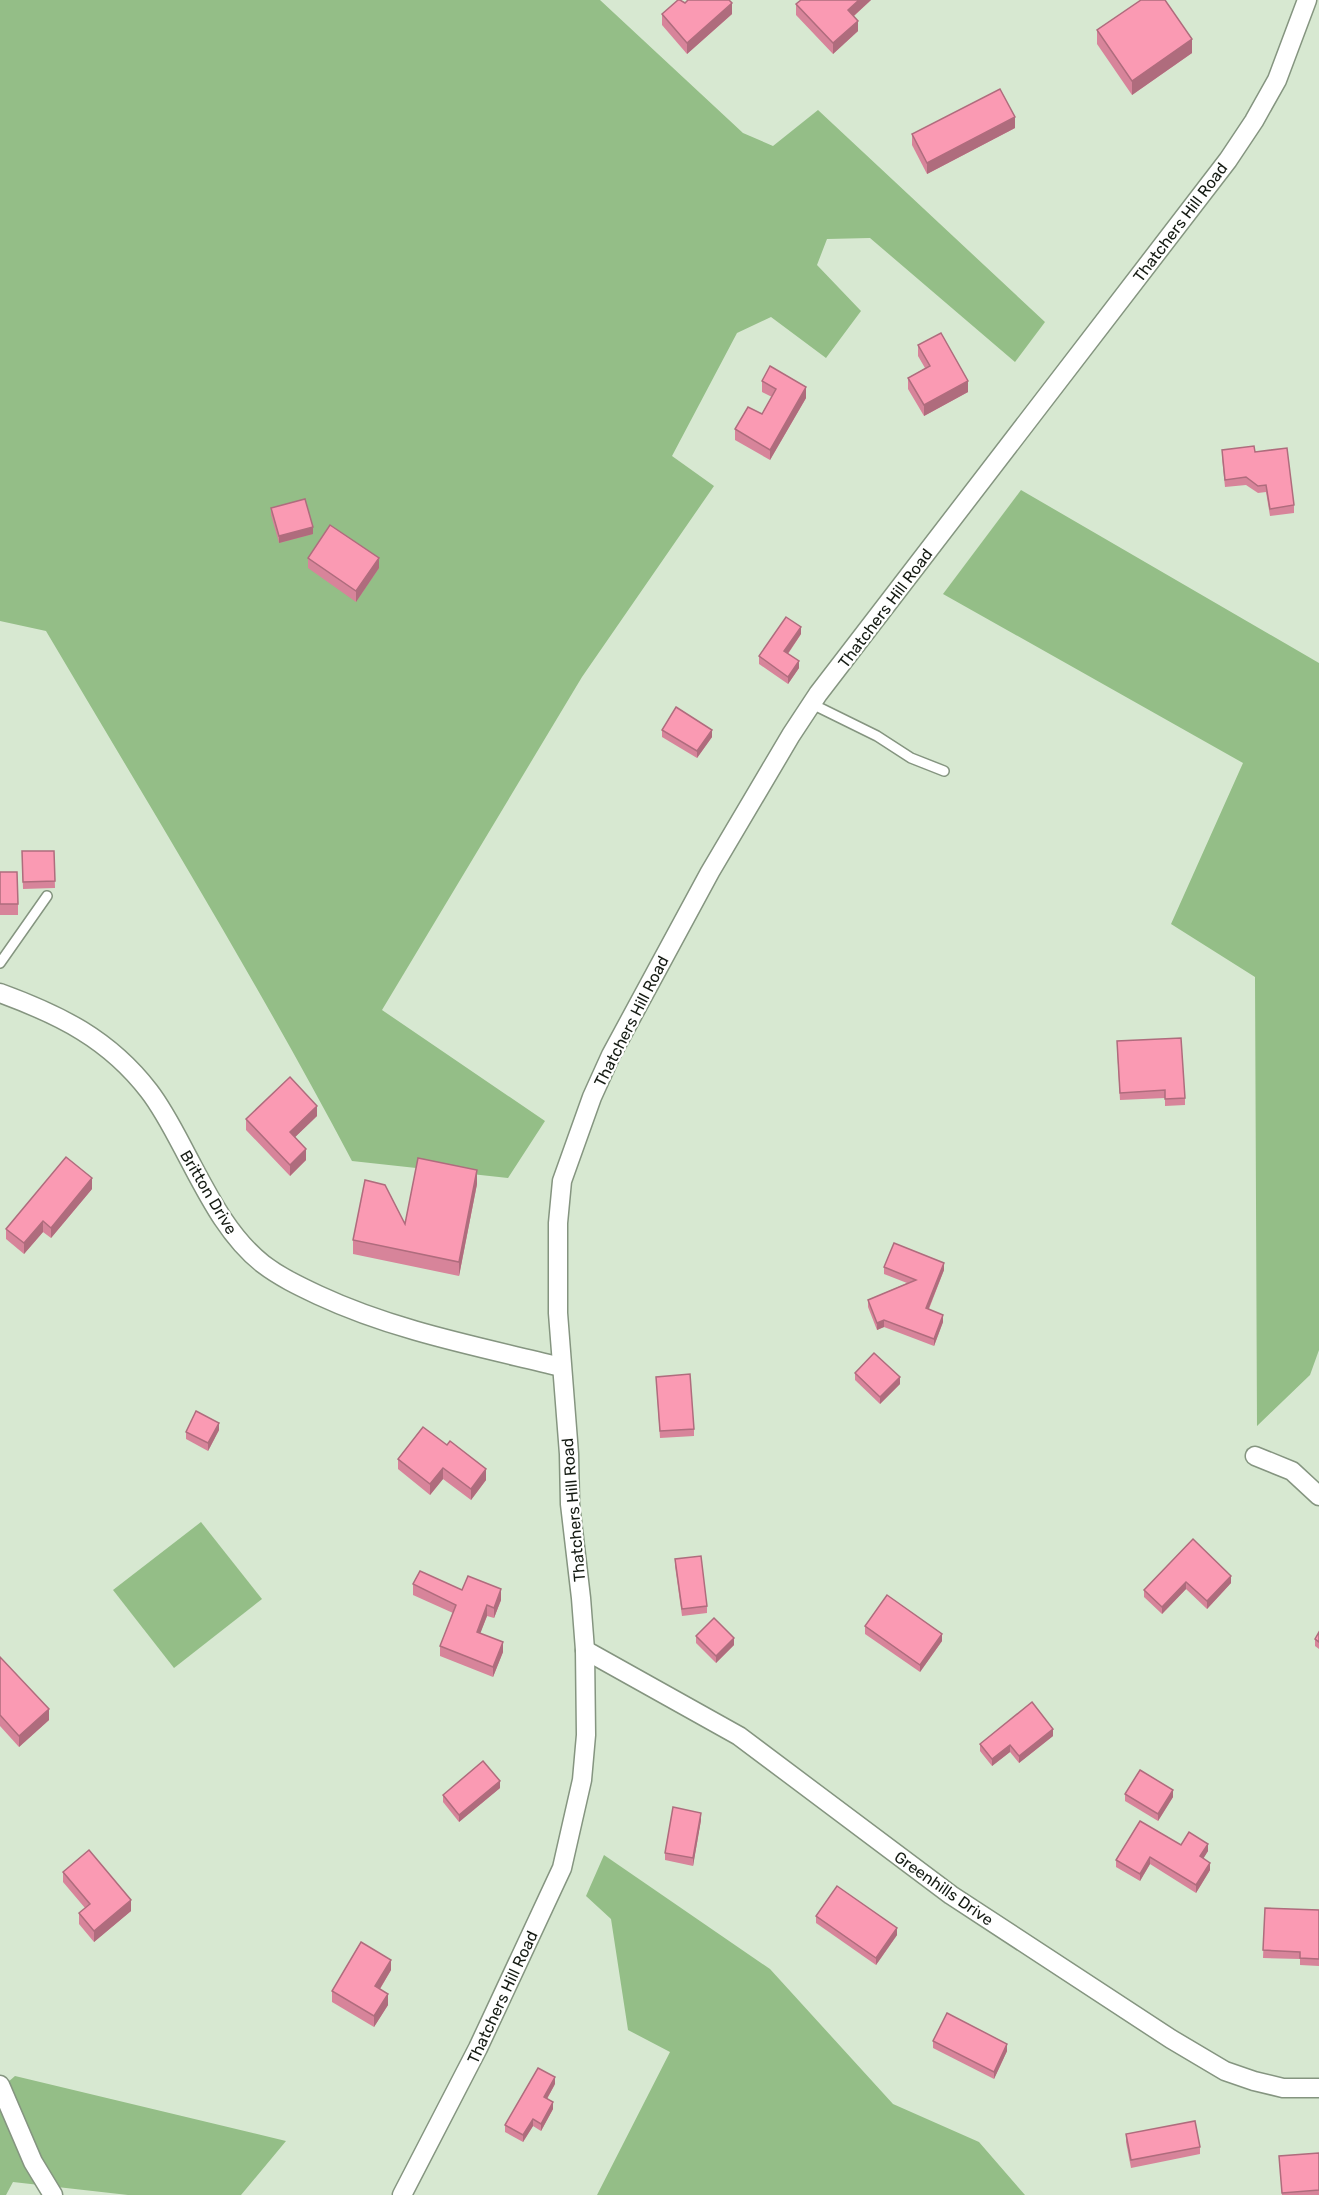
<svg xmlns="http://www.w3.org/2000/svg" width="1319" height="2195" font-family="Rubik,sans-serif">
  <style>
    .green { fill: #94be87 }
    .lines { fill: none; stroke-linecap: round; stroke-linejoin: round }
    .lane-casing { stroke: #859580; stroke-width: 12 }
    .street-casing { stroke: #859580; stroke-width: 21 }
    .lane { stroke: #fff; stroke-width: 9 }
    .street { stroke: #fff; stroke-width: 18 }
    .wall { fill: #d7849a }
    .shaded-wall { fill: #af6c7d }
    .building { fill: #fa9ab3; stroke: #af6c7d; stroke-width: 1.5 }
    .labels { text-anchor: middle; stroke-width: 4.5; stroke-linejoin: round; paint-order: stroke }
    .street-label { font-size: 16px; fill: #151b13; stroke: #fff }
  </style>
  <rect width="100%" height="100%" fill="#d7e8d1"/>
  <g class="green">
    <path d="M 0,0 L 600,0 L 743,133 L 773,146 L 818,110 L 1045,322 L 1015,362 L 870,238 L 827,239 L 817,265 L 861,311 L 826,358 L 771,317 L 737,333 L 672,456 L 714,486 L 582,677 L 382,1010 L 545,1121 L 508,1178 L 352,1161 C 257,981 150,807 46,631 L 0,621 Z"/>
    <path d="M 1021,490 L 1319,663 L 1319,1350 L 1310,1375 L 1257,1426 L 1255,977 L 1171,924 L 1243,763 L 943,594 Z"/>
    <path d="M 201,1522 L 262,1599 L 174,1668 L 113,1590 Z"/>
    <path d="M 604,1855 L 770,1969 L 893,2104 L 979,2142 L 1025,2195 L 597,2195 L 670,2052 L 628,2030 L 611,1919 L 586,1896 Z"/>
    <path d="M 15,2076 L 286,2141 L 241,2195 L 128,2195 L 13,2182 L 6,2195 L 0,2195 L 0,2089 Z"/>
  </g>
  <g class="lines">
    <g class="lane-casing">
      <g id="lane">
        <path d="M 812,704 L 877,736 L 911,758 L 944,771"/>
        <path d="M 0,963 L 47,896"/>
      </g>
    </g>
    <g class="street-casing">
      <g id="street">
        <path d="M 0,993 C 60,1015 109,1039 149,1091 C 166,1113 179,1141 192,1165 C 211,1201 231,1239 263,1264 C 280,1277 299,1286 318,1295 C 395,1331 480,1347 561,1367"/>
        <path d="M 1255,1456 L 1292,1471 L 1319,1496"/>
        <path d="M 585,1650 L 739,1736 L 951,1895 L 1171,2039 L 1225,2071 L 1254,2081 L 1283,2088 L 1319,2088"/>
        <path d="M 0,2085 L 33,2162 L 53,2195"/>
        <path d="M 402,2195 L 478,2048 L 562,1868 L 582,1780 L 586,1735 L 585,1650 L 581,1598 L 570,1504 L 569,1454 L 558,1313 L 558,1223 L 562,1181 L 592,1097 L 611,1055 L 710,872 L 791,735 L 818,694 L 1228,160 L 1254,121 L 1277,80 L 1307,0"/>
      </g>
    </g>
    <use href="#lane" class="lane"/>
    <use href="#street" class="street"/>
  </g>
  <g class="wall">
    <path d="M 871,0 L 854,16 L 858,31 L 833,54 L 796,15 L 796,4 Z"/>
    <path d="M 685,3 L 732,14 L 687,54 L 662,25 L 662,14 Z"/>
    <path d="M 1097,30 L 1192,53 L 1132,95 L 1097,44 Z"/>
    <path d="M 1015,128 L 927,174 L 912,145 L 912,134 Z"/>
    <path d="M 918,345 L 968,392 L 924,416 L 908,389 L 908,378 L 925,368 L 918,356 Z"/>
    <path d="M 762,381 L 806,398 L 770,460 L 735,440 L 735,429 L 762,414 L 772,397 L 762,392 Z"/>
    <path d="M 1222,450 L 1294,505 L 1294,513 L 1270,516 L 1266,492 L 1258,493 L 1246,485 L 1225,487 L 1222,457 Z"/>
    <path d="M 271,508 L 313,534 L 279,543 L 271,515 Z"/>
    <path d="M 308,558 L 379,568 L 356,602 L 308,568 Z"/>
    <path d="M 801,634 L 788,654 L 799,668 L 788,684 L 759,664 L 759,656 Z"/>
    <path d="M 662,730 L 712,737 L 697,758 L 662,737 Z"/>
    <path d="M 22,851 L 54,851 L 55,888 L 23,889 Z"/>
    <path d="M 0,872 L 18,904 L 18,915 L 0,915 Z"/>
    <path d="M 1117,1048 L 1185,1098 L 1185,1105 L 1165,1106 L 1165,1098 L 1120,1100 Z"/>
    <path d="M 317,1116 L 295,1137 L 306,1160 L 290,1176 L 246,1130 L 246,1119 Z"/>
    <path d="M 477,1184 L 459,1276 L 353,1254 L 353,1240 L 405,1224 Z"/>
    <path d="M 92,1189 L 51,1238 L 43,1232 L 24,1254 L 6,1239 L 6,1229 Z"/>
    <path d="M 884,1267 L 944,1270 L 929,1309 L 943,1322 L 934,1346 L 884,1327 L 877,1330 L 868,1307 L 868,1300 L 907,1283 L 884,1274 Z"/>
    <path d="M 855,1373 L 900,1384 L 880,1404 L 855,1380 Z"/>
    <path d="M 656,1377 L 694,1429 L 694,1436 L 660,1438 Z"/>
    <path d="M 423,1427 L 486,1480 L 471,1500 L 443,1479 L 430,1495 L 398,1469 L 398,1459 Z"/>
    <path d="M 219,1430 L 208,1451 L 186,1439 L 186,1432 Z"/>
    <path d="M 1193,1539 L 1231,1583 L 1207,1609 L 1186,1589 L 1162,1614 L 1144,1597 L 1144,1590 Z"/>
    <path d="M 675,1559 L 707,1606 L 707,1613 L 682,1616 L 675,1566 Z"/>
    <path d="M 413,1584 L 462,1590 L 501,1600 L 494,1618 L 487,1616 L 480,1633 L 503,1652 L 493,1677 L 440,1656 L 440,1646 L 453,1613 L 413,1595 Z"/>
    <path d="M 865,1626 L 942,1641 L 920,1672 L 865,1634 Z"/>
    <path d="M 1319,1632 L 1319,1649 L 1315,1646 L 1315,1639 Z"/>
    <path d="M 696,1636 L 734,1645 L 716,1663 L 696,1643 Z"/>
    <path d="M 0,1657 L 49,1720 L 19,1747 L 0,1726 Z"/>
    <path d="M 1053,1736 L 1019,1763 L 1010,1752 L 992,1766 L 980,1751 L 980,1744 Z"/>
    <path d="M 500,1788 L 459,1822 L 443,1802 L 443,1795 Z"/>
    <path d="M 1125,1794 L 1173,1797 L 1158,1821 L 1125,1801 Z"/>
    <path d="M 701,1820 L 693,1866 L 665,1860 L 665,1853 Z"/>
    <path d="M 1181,1845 L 1208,1851 L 1203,1858 L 1210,1870 L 1196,1893 L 1150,1864 L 1140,1881 L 1116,1867 L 1116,1860 Z"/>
    <path d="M 63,1872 L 131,1911 L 94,1942 L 79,1924 L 79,1913 L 85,1908 L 63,1882 Z"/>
    <path d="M 1265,1908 L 1319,1910 L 1319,1966 L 1300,1965 L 1300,1959 L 1263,1958 Z"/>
    <path d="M 816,1916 L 897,1935 L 876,1965 L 816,1923 Z"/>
    <path d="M 391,1970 L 380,1989 L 388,2005 L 374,2027 L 332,2002 L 332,1991 Z"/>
    <path d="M 933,2041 L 1007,2051 L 994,2079 L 933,2048 Z"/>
    <path d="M 555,2084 L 547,2099 L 553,2109 L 541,2131 L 533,2126 L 523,2142 L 505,2132 L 505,2125 Z"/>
    <path d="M 1126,2134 L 1200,2147 L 1200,2154 L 1131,2168 L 1126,2142 Z"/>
    <path d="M 1319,2153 L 1319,2195 L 1282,2195 L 1279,2156 Z"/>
  </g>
  <g class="shaded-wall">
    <path d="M 859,0 L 871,0 L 848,21 L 848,10 Z"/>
    <path d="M 732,3 L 732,14 L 687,54 L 687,43 Z"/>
    <path d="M 858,21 L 858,31 L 833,54 L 833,43 Z"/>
    <path d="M 1192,39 L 1192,53 L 1132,95 L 1132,81 Z"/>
    <path d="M 1015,117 L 1015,128 L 927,174 L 927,163 Z"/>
    <path d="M 968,381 L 968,392 L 924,416 L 924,405 Z"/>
    <path d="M 806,387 L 806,398 L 770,460 L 770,450 Z"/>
    <path d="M 313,527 L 313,534 L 279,543 L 279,536 Z"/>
    <path d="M 379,558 L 379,568 L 356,602 L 356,591 Z"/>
    <path d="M 801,627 L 801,634 L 784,659 L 784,651 Z"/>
    <path d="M 799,661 L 799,668 L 788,684 L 788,677 Z"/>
    <path d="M 712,730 L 712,737 L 697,758 L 697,751 Z"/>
    <path d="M 317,1106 L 317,1116 L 290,1142 L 290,1132 Z"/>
    <path d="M 306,1149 L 306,1160 L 290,1176 L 290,1165 Z"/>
    <path d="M 477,1170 L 477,1184 L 459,1276 L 459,1262 Z"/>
    <path d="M 92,1178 L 92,1189 L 51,1238 L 51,1228 Z"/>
    <path d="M 43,1221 L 43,1232 L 24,1254 L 24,1243 Z"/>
    <path d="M 944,1263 L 944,1270 L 926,1315 L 926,1308 Z"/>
    <path d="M 943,1315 L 943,1322 L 934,1346 L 934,1339 Z"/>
    <path d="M 884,1320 L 884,1327 L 877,1330 L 877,1323 Z"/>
    <path d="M 900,1377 L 900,1384 L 880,1404 L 880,1397 Z"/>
    <path d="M 219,1423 L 219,1430 L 208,1451 L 208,1443 Z"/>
    <path d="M 443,1468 L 443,1479 L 430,1495 L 430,1484 Z"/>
    <path d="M 486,1469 L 486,1480 L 471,1500 L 471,1489 Z"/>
    <path d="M 1231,1576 L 1231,1583 L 1207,1609 L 1207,1601 Z"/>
    <path d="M 1186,1582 L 1186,1589 L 1162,1614 L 1162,1607 Z"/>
    <path d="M 501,1589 L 501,1600 L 494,1618 L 494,1608 Z"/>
    <path d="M 487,1605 L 487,1616 L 477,1642 L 477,1632 Z"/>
    <path d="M 942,1634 L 942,1641 L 920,1672 L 920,1665 Z"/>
    <path d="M 734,1638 L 734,1645 L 716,1663 L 716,1656 Z"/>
    <path d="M 503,1642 L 503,1652 L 493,1677 L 493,1667 Z"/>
    <path d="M 49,1709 L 49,1720 L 19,1747 L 19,1736 Z"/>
    <path d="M 1053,1729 L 1053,1736 L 1019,1763 L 1019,1756 Z"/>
    <path d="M 1010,1745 L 1010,1752 L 992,1766 L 992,1759 Z"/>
    <path d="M 500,1781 L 500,1788 L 459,1822 L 459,1815 Z"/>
    <path d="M 1173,1790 L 1173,1797 L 1158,1821 L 1158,1814 Z"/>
    <path d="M 701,1813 L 701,1820 L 693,1866 L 693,1858 Z"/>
    <path d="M 1208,1844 L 1208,1851 L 1200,1864 L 1200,1856 Z"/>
    <path d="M 1150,1857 L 1150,1864 L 1140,1881 L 1140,1874 Z"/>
    <path d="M 1210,1863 L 1210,1870 L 1196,1893 L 1196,1885 Z"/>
    <path d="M 131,1900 L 131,1911 L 94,1942 L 94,1931 Z"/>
    <path d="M 897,1928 L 897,1935 L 876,1965 L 876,1958 Z"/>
    <path d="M 391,1960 L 391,1970 L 375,1997 L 375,1986 Z"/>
    <path d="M 388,1994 L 388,2005 L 374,2027 L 374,2016 Z"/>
    <path d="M 1007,2044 L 1007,2051 L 994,2079 L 994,2072 Z"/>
    <path d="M 555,2077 L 555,2084 L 544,2104 L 544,2097 Z"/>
    <path d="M 553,2102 L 553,2109 L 541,2131 L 541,2124 Z"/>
    <path d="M 533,2119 L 533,2126 L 523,2142 L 523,2135 Z"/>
  </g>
  <g class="building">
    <path d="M 678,0 L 680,0 L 685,3 L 688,0 L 729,0 L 732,3 L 687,43 L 662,14 Z"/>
    <path d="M 801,0 L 859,0 L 848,10 L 858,21 L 833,43 L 796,4 Z"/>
    <path d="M 1141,0 L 1165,0 L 1192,39 L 1132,81 L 1097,30 Z"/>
    <path d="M 1000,89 L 1015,117 L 927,163 L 912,134 Z"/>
    <path d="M 941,333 L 968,381 L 924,405 L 908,378 L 930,366 L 918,345 Z"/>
    <path d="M 770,366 L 806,387 L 770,450 L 735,429 L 748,407 L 762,414 L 776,389 L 762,381 Z"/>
    <path d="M 1254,446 L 1255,452 L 1287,448 L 1294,505 L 1270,509 L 1266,485 L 1258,486 L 1246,477 L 1225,480 L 1222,450 Z"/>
    <path d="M 305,499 L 313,527 L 279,536 L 271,508 Z"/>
    <path d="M 330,525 L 379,558 L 356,591 L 308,558 Z"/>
    <path d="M 786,617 L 801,627 L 784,651 L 799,661 L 788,677 L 759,656 Z"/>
    <path d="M 676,707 L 712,730 L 697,751 L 662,730 Z"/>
    <path d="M 22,851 L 54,851 L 55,881 L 23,882 Z"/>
    <path d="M 0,872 L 17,872 L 18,904 L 0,904 Z"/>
    <path d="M 1181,1038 L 1185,1098 L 1165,1099 L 1165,1090 L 1120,1093 L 1117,1041 Z"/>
    <path d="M 290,1077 L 317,1106 L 290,1132 L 306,1149 L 290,1165 L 246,1119 Z"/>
    <path d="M 66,1157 L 92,1178 L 51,1228 L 43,1221 L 24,1243 L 6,1229 Z"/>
    <path d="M 418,1158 L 477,1170 L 459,1262 L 353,1240 L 365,1180 L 385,1185 L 405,1224 Z"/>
    <path d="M 894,1243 L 944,1263 L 926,1308 L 943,1315 L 934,1339 L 884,1320 L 877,1323 L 868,1300 L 916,1280 L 884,1267 Z"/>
    <path d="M 874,1353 L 900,1377 L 880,1397 L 855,1373 Z"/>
    <path d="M 690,1374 L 694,1429 L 660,1431 L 656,1377 Z"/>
    <path d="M 196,1411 L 219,1423 L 208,1443 L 186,1432 Z"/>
    <path d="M 423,1427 L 447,1445 L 450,1441 L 486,1469 L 471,1489 L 443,1468 L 430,1484 L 398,1459 Z"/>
    <path d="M 1193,1539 L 1231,1576 L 1207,1601 L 1186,1582 L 1162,1607 L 1144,1590 Z"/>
    <path d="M 701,1556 L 707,1606 L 682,1609 L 675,1559 Z"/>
    <path d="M 420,1571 L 462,1590 L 468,1576 L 501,1589 L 494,1608 L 487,1605 L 477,1632 L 503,1642 L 493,1667 L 440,1646 L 456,1605 L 413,1584 Z"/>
    <path d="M 887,1595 L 942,1634 L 920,1665 L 865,1626 Z"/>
    <path d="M 714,1618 L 734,1638 L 716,1656 L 696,1636 Z"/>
    <path d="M 1319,1632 L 1319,1642 L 1315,1639 Z"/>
    <path d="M 0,1657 L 49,1709 L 19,1736 L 0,1715 Z"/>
    <path d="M 1032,1702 L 1053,1729 L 1019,1756 L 1010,1745 L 992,1759 L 980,1744 Z"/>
    <path d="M 483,1761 L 500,1781 L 459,1815 L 443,1795 Z"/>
    <path d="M 1140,1770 L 1173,1790 L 1158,1814 L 1125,1794 Z"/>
    <path d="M 673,1807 L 701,1813 L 693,1858 L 665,1853 Z"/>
    <path d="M 1140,1821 L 1181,1845 L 1189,1832 L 1208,1844 L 1200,1856 L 1210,1863 L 1196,1885 L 1150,1857 L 1140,1874 L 1116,1860 Z"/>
    <path d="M 89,1850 L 131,1900 L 94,1931 L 79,1913 L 90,1904 L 63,1872 Z"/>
    <path d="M 837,1886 L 897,1928 L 876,1958 L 816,1916 Z"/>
    <path d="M 1265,1908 L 1319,1910 L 1319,1959 L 1300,1958 L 1300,1952 L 1263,1950 Z"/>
    <path d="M 361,1942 L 391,1960 L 375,1986 L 388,1994 L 374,2016 L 332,1991 Z"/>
    <path d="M 947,2013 L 1007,2044 L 994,2072 L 933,2041 Z"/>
    <path d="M 538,2068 L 555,2077 L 544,2097 L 553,2102 L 541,2124 L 533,2119 L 523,2135 L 505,2125 Z"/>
    <path d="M 1195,2121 L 1200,2147 L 1131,2160 L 1126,2134 Z"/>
    <path d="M 1319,2153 L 1319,2190 L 1282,2193 L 1279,2156 Z"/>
  </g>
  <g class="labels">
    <g class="street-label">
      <text transform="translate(1180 222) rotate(-53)" y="6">Thatchers Hill Road</text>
      <text transform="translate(885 608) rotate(-53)" y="6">Thatchers Hill Road</text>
      <text transform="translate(631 1021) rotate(-63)" y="6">Thatchers Hill Road</text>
      <text transform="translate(209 1192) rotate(59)" y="6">Britton Drive</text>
      <text transform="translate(573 1510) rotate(-95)" y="6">Thatchers Hill Road</text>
      <text transform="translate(944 1888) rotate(35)" y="6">Greenhills Drive</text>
      <text transform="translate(502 1997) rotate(-65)" y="6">Thatchers Hill Road</text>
    </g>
  </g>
</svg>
